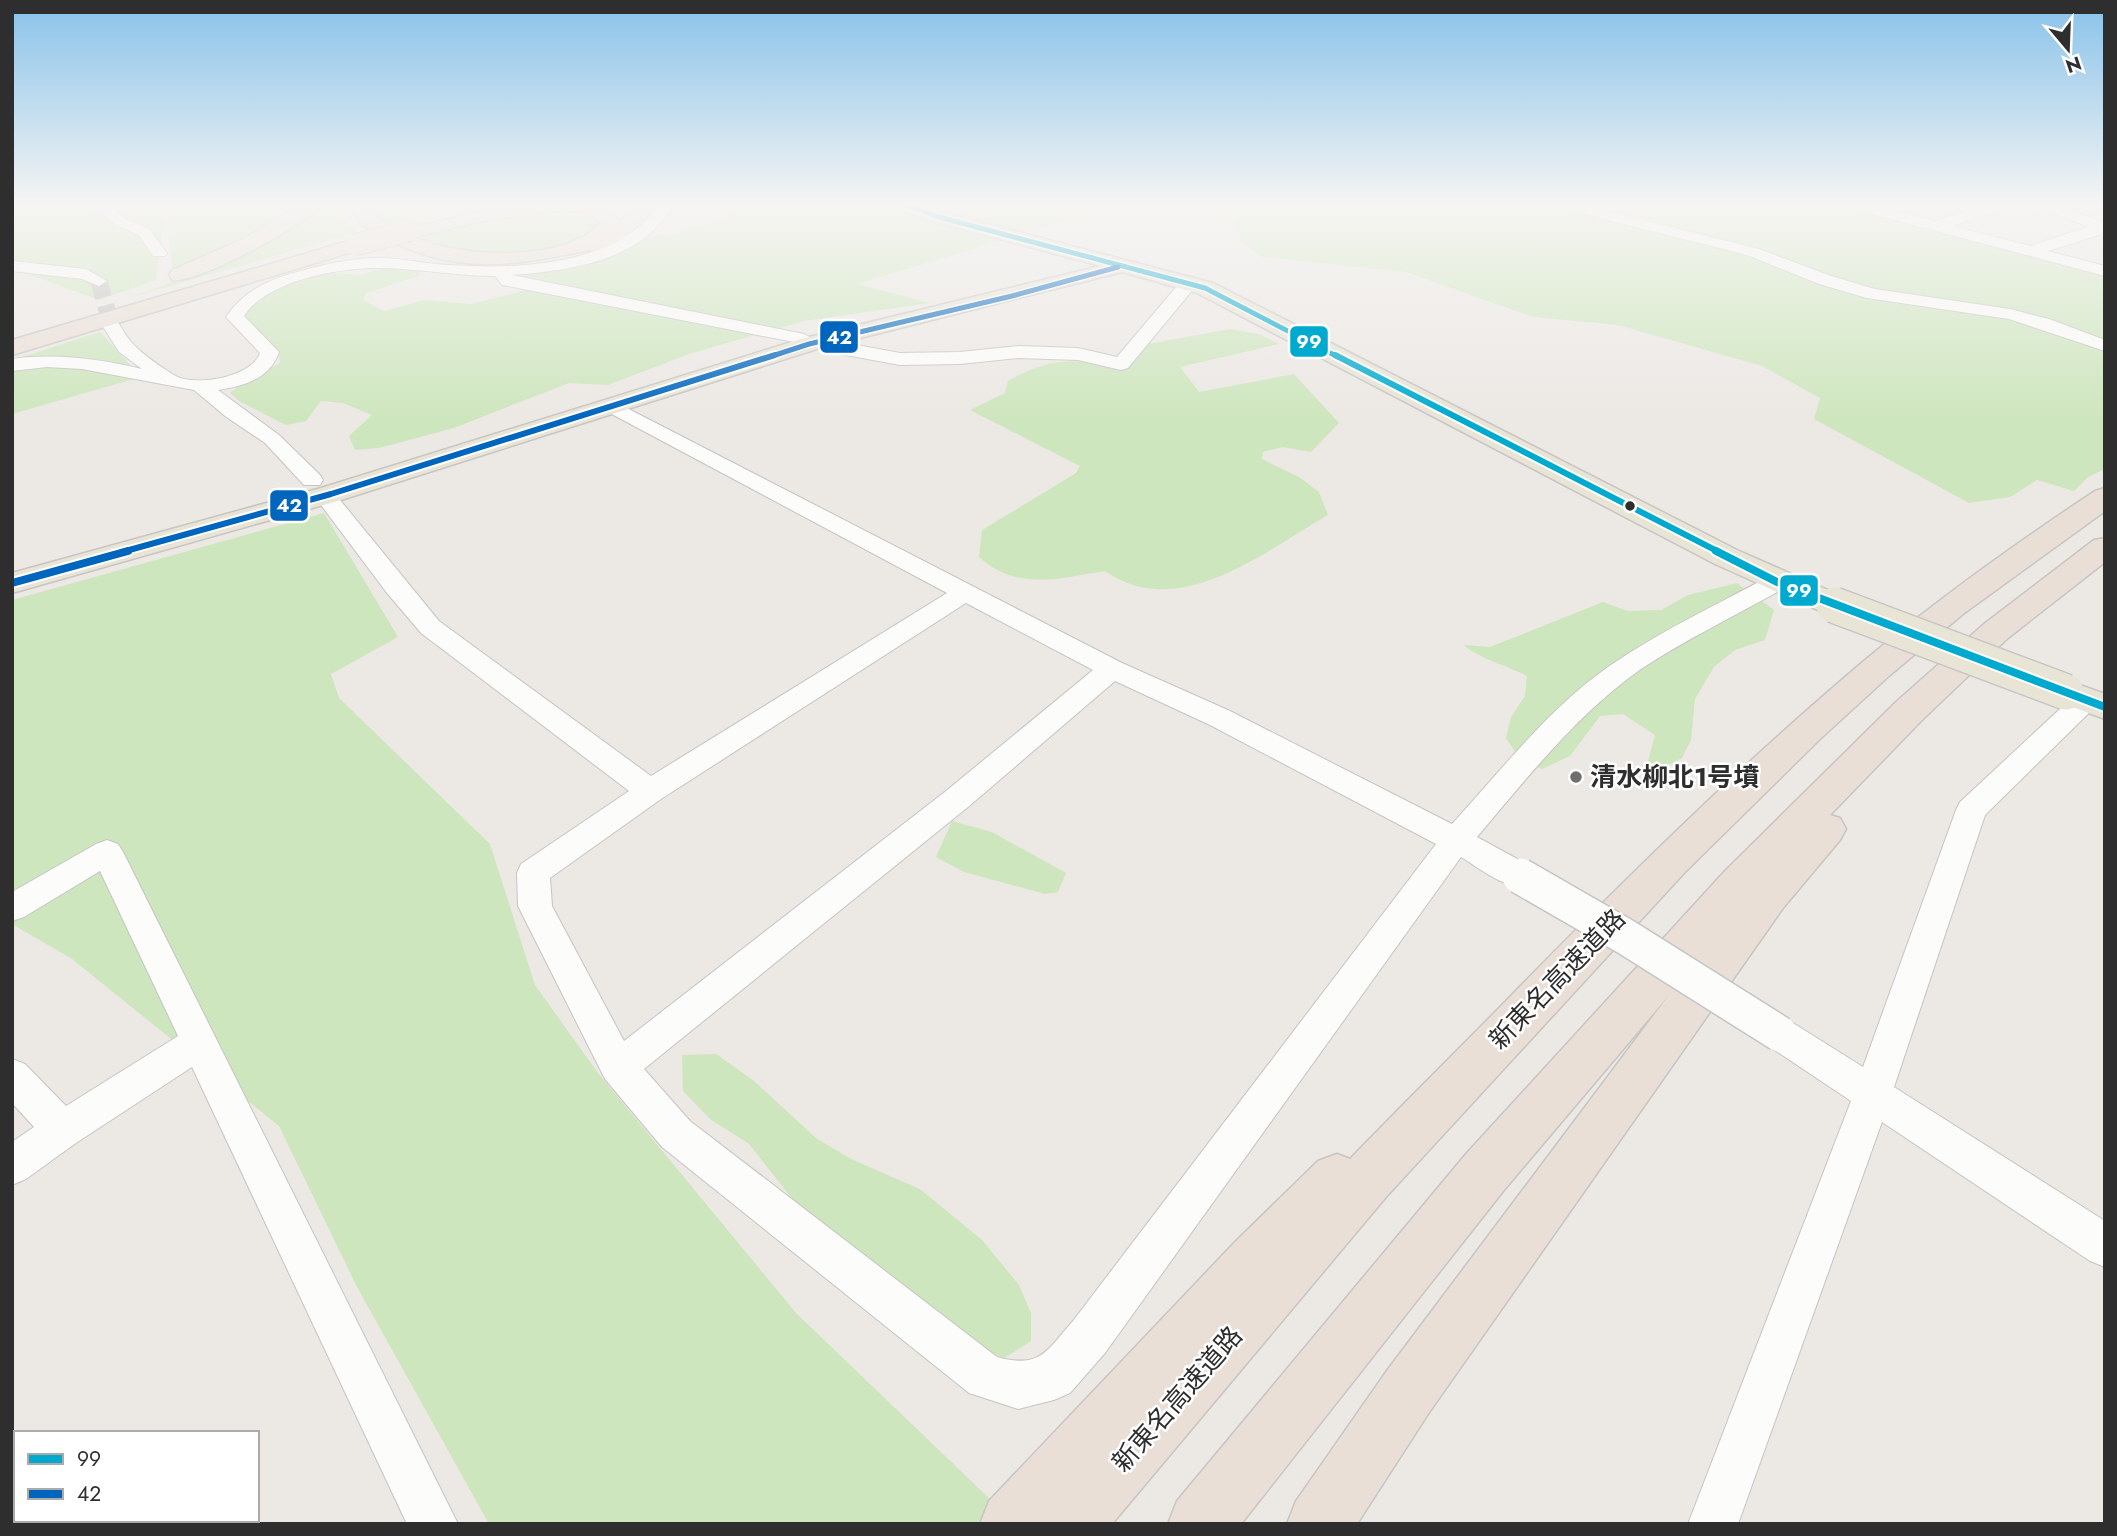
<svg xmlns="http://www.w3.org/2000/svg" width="2117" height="1536" font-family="Jost,'Noto Sans JP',sans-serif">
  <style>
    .green { fill: #cee6be }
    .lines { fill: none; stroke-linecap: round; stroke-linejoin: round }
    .minor-tunnel { stroke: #c6c3c0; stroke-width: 17; stroke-dasharray: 17 8; stroke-linecap: butt }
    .minor-casing { stroke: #c5c4c5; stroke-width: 2 }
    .major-casing { stroke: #c6c5c4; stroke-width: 3 }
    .highway-casing { stroke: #c6c5c4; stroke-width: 3 }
    .minor { fill: #fcfcfb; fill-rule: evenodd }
    .major { fill: #e8e4d6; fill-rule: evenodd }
    .highway { fill: #eadfd6; fill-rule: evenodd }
    .minor-bridge-casing { stroke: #c5c4c5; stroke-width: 38; stroke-linecap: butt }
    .major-bridge-casing { stroke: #c6c5c4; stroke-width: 38; stroke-linecap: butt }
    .highway-bridge-casing { stroke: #c6c5c4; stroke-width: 23; stroke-linecap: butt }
    .minor-bridge { stroke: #fcfcfb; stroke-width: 35 }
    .major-bridge { stroke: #e8e4d6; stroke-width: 35 }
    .highway-bridge { stroke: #eadfd6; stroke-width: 21 }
    .bus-1-far2-casing { stroke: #fff; stroke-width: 8 }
    .bus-1-far1-casing { stroke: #fff; stroke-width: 10 }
    .bus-1-casing { stroke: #fff; stroke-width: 12 }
    .bus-2-far2-casing { stroke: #fff; stroke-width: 8 }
    .bus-2-far1-casing { stroke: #fff; stroke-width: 10 }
    .bus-2-casing { stroke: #fff; stroke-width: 12 }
    .bus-1-far2 { stroke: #00a9ce; stroke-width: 5 }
    .bus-1-far1 { stroke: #00a9ce; stroke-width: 6 }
    .bus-1 { stroke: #00a9ce; stroke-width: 8 }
    .bus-2-far2 { stroke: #0065bd; stroke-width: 5 }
    .bus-2-far1 { stroke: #0065bd; stroke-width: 6 }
    .bus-2 { stroke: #0065bd; stroke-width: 8 }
    .bus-dot { fill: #2e2e2e; stroke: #fff; stroke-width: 2.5 }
    .poi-dot { fill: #706f6e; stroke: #fff; stroke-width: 2.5 }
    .labels { text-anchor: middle; stroke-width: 5; stroke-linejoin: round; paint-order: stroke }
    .poi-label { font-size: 26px; font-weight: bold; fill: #2e2e2e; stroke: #fff; text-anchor: start }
    .street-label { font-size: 26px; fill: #2e2e2e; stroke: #fff }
    .line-badge { stroke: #fff; stroke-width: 2.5 }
    .badge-label { font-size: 19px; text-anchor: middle; font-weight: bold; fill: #fff }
  </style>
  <rect width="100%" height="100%" fill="#ece8e4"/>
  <g class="green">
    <path d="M 12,203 L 310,203 L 284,221 L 173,274 L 165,209 L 156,280 L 99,300 L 12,268 Z"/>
    <path d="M 323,203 L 340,203 L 340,215 L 358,232 L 132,297 C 199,273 265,244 323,203 Z"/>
    <path d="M 370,203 L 472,203 L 387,225 L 378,219 Z"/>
    <path d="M 726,203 L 895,203 L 1003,240 L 857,284 L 930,303 L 804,321 L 692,353 L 608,385 L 569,383 L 454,428 L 379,448 L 355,450 L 349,436 L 372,415 L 343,403 L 321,401 L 306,421 L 286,425 L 239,401 L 230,393 L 245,381 L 280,363 L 279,354 L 242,317 L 250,302 L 286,285 L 322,275 L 336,273 L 359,275 L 392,266 L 419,271 L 419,276 L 366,293 L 363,300 L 384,311 L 424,300 L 472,304 L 522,291 L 507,272 L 590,259 L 648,236 L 678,233 L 738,212 L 738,207 Z"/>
    <path d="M 910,203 L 1130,203 L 1021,233 Z"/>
    <path d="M 1176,203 L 1839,203 L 2105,274 L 2105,469 L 2088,477 L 2074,491 L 2037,480 L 2010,497 L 1969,503 L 1814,419 L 1820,398 L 1762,366 L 1618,325 L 1533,317 L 1406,272 L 1262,257 L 1241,242 L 1234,217 Z"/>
    <path d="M 555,208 L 587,211 L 601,219 L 597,231 L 558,248 L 517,255 L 460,253 L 412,237 L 459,224 Z"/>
    <path d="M 1230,329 L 1259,334 L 1279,344 L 1180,367 L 1199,392 L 1294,374 L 1339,423 L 1311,452 L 1283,447 L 1263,452 L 1262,459 L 1299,477 L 1319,492 L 1328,515 C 1265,551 1178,623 1105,571 C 1059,578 1018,592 979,557 L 982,530 L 1076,473 L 1080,466 L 970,410 L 1005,393 L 1008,381 C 1049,357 1075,358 1120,367 L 1148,344 Z"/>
    <path d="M 100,332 L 141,377 L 12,414 L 12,360 Z"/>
    <path d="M 324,513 L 398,637 L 331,674 L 339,698 L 490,844 L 535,985 L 598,1073 L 796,1313 L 1016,1524 L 489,1524 L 357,1287 L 279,1126 L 72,959 L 12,924 L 12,600 Z"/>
    <path d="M 1737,583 L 1774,610 L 1765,640 L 1735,650 L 1714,667 L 1695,699 L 1691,740 L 1682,758 L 1663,768 L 1648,761 L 1655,735 L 1623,714 L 1600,716 L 1570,756 L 1542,769 L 1520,759 L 1506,738 L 1511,717 L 1525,696 L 1527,676 C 1510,667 1476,657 1464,645 L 1490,647 L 1603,602 L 1628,611 L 1661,610 L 1688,595 Z"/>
    <path d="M 952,821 L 992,832 L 1066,873 L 1058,892 L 1045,894 L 964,872 L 936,857 Z"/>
    <path d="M 716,1054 L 753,1080 L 816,1138 L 851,1159 L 920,1189 L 982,1240 L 1019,1285 L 1031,1313 L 1031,1341 L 1004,1358 L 958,1339 L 797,1205 L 749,1144 L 710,1119 L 683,1091 L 682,1055 Z"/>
  </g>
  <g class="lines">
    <path class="minor-tunnel" d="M 99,281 L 111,325"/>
    <g class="minor-casing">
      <g id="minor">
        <path d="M 79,203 L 111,206 L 124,218 L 149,229 L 167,253 L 165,256 L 153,256 L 139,235 L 114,224 L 101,212 L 81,206 Z"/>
        <path d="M 660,203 L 675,203 C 668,213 660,224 651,233 C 616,264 557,272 512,275 L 804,334 L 813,339 L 810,343 L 804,344 L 508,286 L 502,285 L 495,276 C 455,276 416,268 377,268 C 337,268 267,281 244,316 L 279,352 C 270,379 244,386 218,390 L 279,435 L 320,475 L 323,480 L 320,485 L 304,485 L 265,443 L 225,416 L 194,390 L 82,369 L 47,367 L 12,371 L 12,359 C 57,353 99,359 142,369 L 119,352 L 102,325 L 111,320 L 117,321 C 122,328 127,338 133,344 C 143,355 160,366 172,374 C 192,388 251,378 260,353 L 226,317 C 244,290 270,279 301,271 C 325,264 350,259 374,258 C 399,257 424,264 449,265 C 509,269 589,267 639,227 C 647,221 653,211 660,203 Z"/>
        <path d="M 1551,203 L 1575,203 L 1759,249 L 1831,276 L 1875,289 L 2010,309 L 2049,319 L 2105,340 L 2105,351 L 2009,319 L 1867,298 L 1819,284 L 1747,255 L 1553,206 Z"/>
        <path d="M 1840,203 L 1863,203 L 1935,221 L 1993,203 L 2014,203 L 2012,206 L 1952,226 L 2030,246 L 2088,227 L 2030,203 L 2050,203 L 2105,223 L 2105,233 L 2048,251 L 2105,266 L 2105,276 L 1842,206 Z"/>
        <path d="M 12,261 L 86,269 L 107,281 L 99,286 L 82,279 L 12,271 Z"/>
        <path d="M 1189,278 L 1195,279 L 1197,283 L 1195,287 L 1128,368 L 1121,370 L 1078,360 L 1019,358 L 960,364 L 900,365 L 835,353 L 826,347 L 835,341 L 900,353 L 960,352 L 1019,346 L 1078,348 L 1117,357 L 1183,279 Z"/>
        <path d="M 613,401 L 1122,663 L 1230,711 L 1452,824 C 1505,766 1556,699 1623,657 C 1669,627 1720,603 1768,577 L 1777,575 L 1786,577 L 1789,582 L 1786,587 C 1739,614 1686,639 1641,669 C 1577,714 1527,778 1477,837 L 1532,867 L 1536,876 L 1532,885 C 1507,892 1481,869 1461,857 L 1105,1353 L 1070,1393 L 1054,1400 L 1018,1409 L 969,1393 L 662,1147 L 605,1079 L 518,906 L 517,873 L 521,864 L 629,791 L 421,633 L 387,593 L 321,505 L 324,500 L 340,500 L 439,621 L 651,776 L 947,593 L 606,411 L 603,407 L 606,403 ZM 966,603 L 1093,670 L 946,791 L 624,1041 L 552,906 L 550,878 L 661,799 ZM 1115,681 L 1210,725 L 1436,844 L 1073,1321 C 1046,1351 1041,1369 997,1357 L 690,1121 L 644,1069 L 968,807 Z"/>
        <path d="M 2086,691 L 2096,694 L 2100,700 L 2096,706 L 1985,815 L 1894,1087 L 2105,1221 L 2105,1267 L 2090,1261 L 1882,1122 L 1738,1524 L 1688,1524 L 1851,1101 L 1767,1045 L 1762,1034 L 1767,1023 L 1780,1018 L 1793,1023 L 1863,1067 L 1956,810 L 1960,802 L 2076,694 Z"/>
        <path d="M 107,840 L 118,844 L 123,852 L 458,1524 L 407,1524 L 192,1067 L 76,1143 L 26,1179 L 12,1185 L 12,1142 L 34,1127 L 12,1103 L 12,1059 L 25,1064 L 66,1106 L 178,1036 L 100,871 L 24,917 L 12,921 L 12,892 L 96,844 Z"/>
      </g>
    </g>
    <g class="major-casing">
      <g id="major">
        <path d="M 892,203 L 918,203 L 946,213 L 1213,283 L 1737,550 L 1846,598 L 1850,605 L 1846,612 L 1834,615 L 1822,612 L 1715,564 L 1197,293 L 1122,272 L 817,349 L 341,500 L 12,593 L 12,573 L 321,488 L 801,339 L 1100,266 L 932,221 L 894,207 Z"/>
        <path d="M 2066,680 L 2105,694 L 2105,719 L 2053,700 L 2048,692 L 2053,684 Z"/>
      </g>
    </g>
    <g class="highway-casing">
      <g id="highway">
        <path d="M 303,203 L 324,203 C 309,223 196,285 172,280 L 169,275 L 172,270 L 243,239 Z"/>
        <path d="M 351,203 L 369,203 L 379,219 L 408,235 L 406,232 L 409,228 L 523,203 L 591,203 L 607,207 L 620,222 L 639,203 L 658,203 C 644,223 625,241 601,249 C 595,251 591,250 585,251 C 511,266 457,275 386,239 C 370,231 354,223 351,203 ZM 552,211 C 570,211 588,208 600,223 C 564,264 459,257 414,237 L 488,220 Z"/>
        <path d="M 355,239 L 362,241 L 365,245 L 362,249 L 12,355 L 12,340 Z"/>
        <path d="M 2105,488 L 2105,511 L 1963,614 L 1890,675 L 1820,739 L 1685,872 L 1386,1197 L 1112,1524 L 980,1524 L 989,1501 L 1235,1242 L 1318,1161 L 1337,1154 L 1350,1159 C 1400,1107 1452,1056 1503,1004 C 1619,885 1737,768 1864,661 C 1938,599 2015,544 2095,491 Z"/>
        <path d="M 2105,538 L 2105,562 L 2008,638 L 1922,720 L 1830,815 L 1840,818 L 1846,829 L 1840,840 L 1783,908 L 1428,1414 L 1357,1524 L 1287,1524 L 1296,1501 L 1386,1372 L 1669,995 L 1504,1190 L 1241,1524 L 1168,1524 L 1177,1501 L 1466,1154 L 1725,871 L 1896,702 L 1984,624 L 2094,540 Z"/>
      </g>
    </g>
    <use href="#minor" class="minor"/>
    <use href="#major" class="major"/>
    <use href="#highway" class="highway"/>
    <g class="minor-bridge-casing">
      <path id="minor-bridge" d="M 1520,876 L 1626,937 L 1780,1034"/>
    </g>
    <g class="major-bridge-casing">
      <path id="major-bridge" d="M 1834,605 L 2066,692"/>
    </g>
    <g class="highway-bridge-casing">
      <path id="highway-bridge" d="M 355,245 L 411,230"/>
    </g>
    <use href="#minor-bridge" class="minor-bridge"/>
    <use href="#major-bridge" class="major-bridge"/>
    <use href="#highway-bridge" class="highway-bridge"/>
    <g class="bus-1-far2-casing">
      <path id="bus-1-far2" d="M 901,203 L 939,217 L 1205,288 L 1338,357"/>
    </g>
    <g class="bus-1-far1-casing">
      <path id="bus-1-far1" d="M 1335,355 L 1719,552"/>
    </g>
    <g class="bus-1-casing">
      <path id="bus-1" d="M 1716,551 L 1777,582 L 2105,707"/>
    </g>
    <g class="bus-2-far2-casing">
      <path id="bus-2-far2" d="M 769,357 L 809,344 L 1012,296 L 1118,267"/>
    </g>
    <g class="bus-2-far1-casing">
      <path id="bus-2-far1" d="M 122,552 L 331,494 L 775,355"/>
    </g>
    <g class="bus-2-casing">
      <path id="bus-2" d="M 12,583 L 128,551"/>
    </g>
    <use href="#bus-1-far2" class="bus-1-far2"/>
    <use href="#bus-1-far1" class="bus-1-far1"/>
    <use href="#bus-1" class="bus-1"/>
    <use href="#bus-2-far2" class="bus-2-far2"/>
    <use href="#bus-2-far1" class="bus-2-far1"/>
    <use href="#bus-2" class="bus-2"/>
  </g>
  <linearGradient id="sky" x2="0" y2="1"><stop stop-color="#88c2ea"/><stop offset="0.49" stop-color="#f6f5f3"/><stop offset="1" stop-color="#f6f5f3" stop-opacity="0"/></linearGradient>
  <rect width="2117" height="418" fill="url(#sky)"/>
  <circle class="bus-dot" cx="1630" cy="506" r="6"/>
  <circle class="poi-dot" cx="1576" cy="777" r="7"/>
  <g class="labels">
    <g class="poi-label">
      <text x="1590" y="786">清水柳北1号墳</text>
    </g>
    <g class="street-label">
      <text transform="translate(1557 979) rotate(-46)" y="9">新東名高速道路</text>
      <text transform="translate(1177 1399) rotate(-49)" y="9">新東名高速道路</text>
    </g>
  </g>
  <g class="line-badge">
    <rect x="819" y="320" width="40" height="34" rx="7" fill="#0065bd"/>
    <rect x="1289" y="325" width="40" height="33" rx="7" fill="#00a9ce"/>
    <rect x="269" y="489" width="40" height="33" rx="7" fill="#0065bd"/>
    <rect x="1779" y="574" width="40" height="33" rx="7" fill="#00a9ce"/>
  </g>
  <g class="badge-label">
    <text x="839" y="344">42</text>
    <text x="1309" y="348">99</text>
    <text x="289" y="512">42</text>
    <text x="1799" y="597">99</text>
  </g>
  <rect width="2117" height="1536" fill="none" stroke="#2e2e2e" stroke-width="28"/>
  <rect x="14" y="1431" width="245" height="91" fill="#ffffff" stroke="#ababab" stroke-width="2"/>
  <rect x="28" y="1454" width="35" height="10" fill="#00a9ce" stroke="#ababab" stroke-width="2"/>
  <text x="77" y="1466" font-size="21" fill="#2e2e2e">99</text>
  <rect x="28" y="1489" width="35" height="10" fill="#0065bd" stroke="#ababab" stroke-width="2"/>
  <text x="77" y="1501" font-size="21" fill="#2e2e2e">42</text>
  <g transform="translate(2068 49) rotate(161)" stroke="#ffffff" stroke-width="5" paint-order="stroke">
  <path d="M0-5L12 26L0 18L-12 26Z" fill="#2e2e2e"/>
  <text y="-10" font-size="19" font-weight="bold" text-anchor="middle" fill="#2e2e2e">N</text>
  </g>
</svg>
